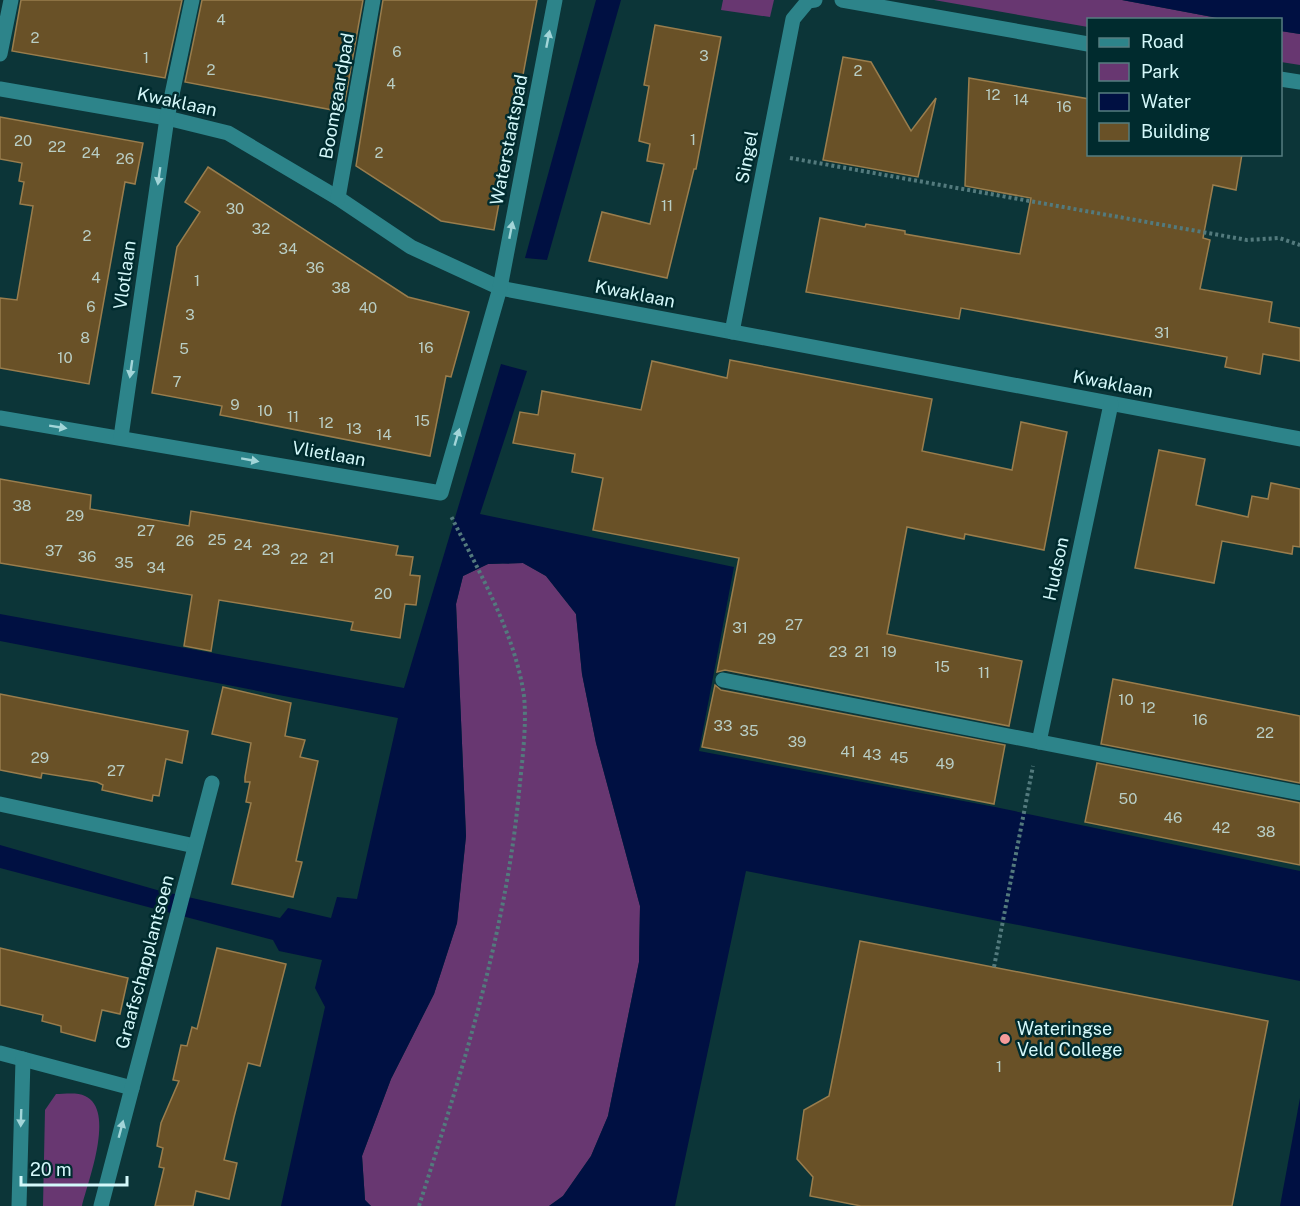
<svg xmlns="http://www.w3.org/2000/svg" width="1300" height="1206" font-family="'Public Sans',sans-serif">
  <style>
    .green { fill: #683771 }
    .water { fill: #001042 }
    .building { fill: #695127; stroke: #997d4d; stroke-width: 1.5 }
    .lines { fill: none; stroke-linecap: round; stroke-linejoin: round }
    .path { stroke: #537a7d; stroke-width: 4; stroke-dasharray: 3 3; stroke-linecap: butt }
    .minor { stroke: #2d848a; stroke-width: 15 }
    .oneway { fill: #a2d5d8 }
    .poi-dot { fill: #f59b9a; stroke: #002b2e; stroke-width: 2 }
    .labels { text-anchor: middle; stroke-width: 5; stroke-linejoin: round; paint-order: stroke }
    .number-label { font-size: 15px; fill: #b9cec5 }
    .street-label { font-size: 18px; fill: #d4f8fa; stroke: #002b2e }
    .poi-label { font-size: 18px; fill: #d4f8fa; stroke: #002b2e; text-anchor: start }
  </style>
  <rect width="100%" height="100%" fill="#0c3538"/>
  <g class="green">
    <path d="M 723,0 L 774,0 L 770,17 L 721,10 Z"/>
    <path d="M 934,0 L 1122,0 L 1223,19 L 1088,20 L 1088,27 Z"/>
    <path d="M 1280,31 L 1300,34 L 1300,65 L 1281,62 Z"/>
    <path d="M 523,563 L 546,576 L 576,614 L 582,674 L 596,743 L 640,906 L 639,962 L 608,1116 L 591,1156 L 563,1196 L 549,1206 L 371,1206 L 365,1200 L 362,1156 L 391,1079 L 434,994 L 457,923 L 466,836 L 456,604 L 463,576 L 488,564 Z"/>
    <path d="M 56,1094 C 64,1094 78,1092 85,1096 C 116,1110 88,1181 82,1206 L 43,1206 L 45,1110 Z"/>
  </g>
  <g class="water">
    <path d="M 596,0 L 621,0 L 547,260 L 525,258 Z"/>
    <path d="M 1122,0 L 1300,0 L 1300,34 L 1281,31 L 1280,20 L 1223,19 Z"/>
    <path d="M 501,364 L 527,371 L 480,514 L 734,567 L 699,751 L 995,807 L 1300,871 L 1300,981 L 746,871 L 675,1206 L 549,1206 L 563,1196 L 591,1156 L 608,1116 L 639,962 L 640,906 L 596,743 L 582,674 L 576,614 L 546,576 L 523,563 L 488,564 L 463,576 L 456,604 L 466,836 L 457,923 L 434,994 L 391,1079 L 362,1156 L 365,1200 L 371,1206 L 281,1206 L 325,1007 L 315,988 L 322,960 L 279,951 L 273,940 L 0,868 L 0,845 L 157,890 L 280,918 L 288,908 L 331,918 L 337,897 L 357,899 L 398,718 L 0,641 L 0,614 L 404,688 Z"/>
    <path d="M 1300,1098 L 1300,1206 L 1280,1206 Z"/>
  </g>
  <g class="building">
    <path d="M 21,0 L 182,0 L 165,78 L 12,51 Z"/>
    <path d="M 202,0 L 363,0 L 343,112 L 185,82 Z"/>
    <path d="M 383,0 L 537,0 L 494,230 L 441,221 L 356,166 Z"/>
    <path d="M 655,25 L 721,37 L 696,169 L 694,169 L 667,278 L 589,261 L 602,212 L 650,224 L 664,164 L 647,161 L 650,144 L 639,141 L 649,86 L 644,85 Z"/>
    <path d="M 843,57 L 871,62 L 911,131 L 936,98 L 918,177 L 823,160 Z"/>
    <path d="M 969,78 L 1089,99 L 1089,154 L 1242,154 L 1236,190 L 1213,185 L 1203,238 L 1210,240 L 1200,289 L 1272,302 L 1269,322 L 1300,328 L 1300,361 L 1263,354 L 1260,374 L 1225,367 L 1227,357 L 961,308 L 959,319 L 806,292 L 820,218 L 865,227 L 866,224 L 905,231 L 905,234 L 1020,254 L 1031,198 L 965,186 Z"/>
    <path d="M 0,117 L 143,143 L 135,184 L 125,182 L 89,384 L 0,368 L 0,298 L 17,300 L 33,206 L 20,204 L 24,182 L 19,181 L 22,163 L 0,159 Z"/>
    <path d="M 208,167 L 408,297 L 469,312 L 451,377 L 446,376 L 430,456 L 220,415 L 222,406 L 152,393 L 177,247 L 200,212 L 185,202 Z"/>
    <path d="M 730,360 L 932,399 L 922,451 L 1012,470 L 1021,422 L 1067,432 L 1044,550 L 965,534 L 964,539 L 907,527 L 887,634 L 1022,661 L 1009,726 L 725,670 L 717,672 L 739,558 L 593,530 L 603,478 L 572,472 L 575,454 L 513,443 L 520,412 L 538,415 L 542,391 L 641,410 L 652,361 L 727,378 Z"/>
    <path d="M 1159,450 L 1205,459 L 1196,505 L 1248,517 L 1252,496 L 1268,499 L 1271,483 L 1300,489 L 1300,547 L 1293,546 L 1292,554 L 1222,541 L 1214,583 L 1135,568 Z"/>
    <path d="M 0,479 L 91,495 L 90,509 L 189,526 L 191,511 L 398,546 L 396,555 L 413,557 L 410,575 L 420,576 L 416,605 L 405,604 L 400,638 L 351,630 L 353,622 L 219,600 L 211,651 L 184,646 L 192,595 L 0,563 Z"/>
    <path d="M 1113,679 L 1300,716 L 1300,783 L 1101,744 Z"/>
    <path d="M 715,685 L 721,690 L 1005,745 L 994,804 L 702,747 Z"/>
    <path d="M 223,687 L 291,703 L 285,736 L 305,740 L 300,757 L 318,761 L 296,861 L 302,862 L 293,897 L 232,884 L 251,803 L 246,802 L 250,782 L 245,782 L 245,777 L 251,743 L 212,734 Z"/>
    <path d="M 0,694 L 188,731 L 182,763 L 166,759 L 159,796 L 153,795 L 152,801 L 102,790 L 103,785 L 97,782 L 42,773 L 41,778 L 0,770 Z"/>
    <path d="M 1097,763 L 1300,803 L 1300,865 L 1085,822 Z"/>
    <path d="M 860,941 L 1268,1021 L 1232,1206 L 861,1206 L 810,1196 L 813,1177 L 797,1159 L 804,1110 L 829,1096 Z"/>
    <path d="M 0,948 L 128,978 L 120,1014 L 102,1010 L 95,1041 L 61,1032 L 61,1026 L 42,1021 L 43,1015 L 0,1005 Z"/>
    <path d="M 217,948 L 286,964 L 260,1066 L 248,1063 L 234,1117 L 224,1160 L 237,1163 L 229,1199 L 196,1191 L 193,1206 L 155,1206 L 164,1168 L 159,1167 L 163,1148 L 157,1146 L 161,1123 L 179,1081 L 173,1080 L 181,1045 L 187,1046 L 192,1027 L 197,1029 Z"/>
  </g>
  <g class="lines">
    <g class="path">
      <path d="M 790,158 L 1247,240 L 1279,238 L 1300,245"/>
      <path d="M 994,967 L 1033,766"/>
      <path d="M 419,1206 C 462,1071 506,933 519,792 C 522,763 527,725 524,696 C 515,633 479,572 451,516"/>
    </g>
    <g class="minor">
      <path d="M 842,0 L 1088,44"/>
      <path d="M 0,54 L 11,0"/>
      <path d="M 1280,79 L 1300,82"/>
      <path d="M 0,89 L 167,118 L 228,133 L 338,198 L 411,247 L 500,288 L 1300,439"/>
      <path d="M 338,198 L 373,0"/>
      <path d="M 732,332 L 793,19 L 808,1 L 815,0"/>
      <path d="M 0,418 L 441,493 L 500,288 L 555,0"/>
      <path d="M 121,437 L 167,118 L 192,0"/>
      <path d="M 723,680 L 1300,793"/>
      <path d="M 1039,742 L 1111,404"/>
      <path d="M 0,804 L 195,846"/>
      <path d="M 0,1053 L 132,1088"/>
      <path d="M 19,1206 L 23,1059"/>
      <path d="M 101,1206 L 212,783"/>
    </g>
  </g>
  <defs><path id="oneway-solid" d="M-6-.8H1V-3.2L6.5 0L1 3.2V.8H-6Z" transform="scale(1.5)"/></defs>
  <g class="oneway">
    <use href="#oneway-solid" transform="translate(548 39) rotate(-79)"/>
    <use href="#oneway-solid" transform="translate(159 176) rotate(98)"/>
    <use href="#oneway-solid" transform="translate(511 230) rotate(-79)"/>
    <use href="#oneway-solid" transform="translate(131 369) rotate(98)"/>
    <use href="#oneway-solid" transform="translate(58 427) rotate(9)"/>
    <use href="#oneway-solid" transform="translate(457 437) rotate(-74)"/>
    <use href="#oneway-solid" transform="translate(250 460) rotate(10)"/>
    <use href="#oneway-solid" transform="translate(21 1118) rotate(92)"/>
    <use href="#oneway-solid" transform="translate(121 1129) rotate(-75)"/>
  </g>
  <circle class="poi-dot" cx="1005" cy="1039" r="6"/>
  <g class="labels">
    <g class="number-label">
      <text x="221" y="25">4</text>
      <text x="35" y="43">2</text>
      <text x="397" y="57">6</text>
      <text x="704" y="61">3</text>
      <text x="146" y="63">1</text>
      <text x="211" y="75">2</text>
      <text x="858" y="76">2</text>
      <text x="391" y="89">4</text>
      <text x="993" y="100">12</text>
      <text x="1021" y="105">14</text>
      <text x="1064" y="112">16</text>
      <text x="693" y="145">1</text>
      <text x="23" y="146">20</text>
      <text x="57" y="152">22</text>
      <text x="91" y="158">24</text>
      <text x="379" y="158">2</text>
      <text x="125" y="164">26</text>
      <text x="667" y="211">11</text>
      <text x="235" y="214">30</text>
      <text x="261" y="234">32</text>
      <text x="87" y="241">2</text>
      <text x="288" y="254">34</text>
      <text x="315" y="273">36</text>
      <text x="96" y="283">4</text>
      <text x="197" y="286">1</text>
      <text x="341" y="293">38</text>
      <text x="91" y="312">6</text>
      <text x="368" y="313">40</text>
      <text x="190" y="320">3</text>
      <text x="1162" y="338">31</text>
      <text x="85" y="343">8</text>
      <text x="426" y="353">16</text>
      <text x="184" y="354">5</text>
      <text x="65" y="363">10</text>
      <text x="177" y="387">7</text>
      <text x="235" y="410">9</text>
      <text x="265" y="416">10</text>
      <text x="293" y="422">11</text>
      <text x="422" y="426">15</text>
      <text x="326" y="428">12</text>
      <text x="354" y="434">13</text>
      <text x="384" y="440">14</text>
      <text x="22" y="511">38</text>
      <text x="75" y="521">29</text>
      <text x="146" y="536">27</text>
      <text x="217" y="545">25</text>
      <text x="185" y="546">26</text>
      <text x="243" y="550">24</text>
      <text x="271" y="555">23</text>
      <text x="54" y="556">37</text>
      <text x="87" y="562">36</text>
      <text x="327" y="563">21</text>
      <text x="299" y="564">22</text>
      <text x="124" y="568">35</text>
      <text x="156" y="573">34</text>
      <text x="383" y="599">20</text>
      <text x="794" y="630">27</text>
      <text x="740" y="633">31</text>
      <text x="767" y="644">29</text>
      <text x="838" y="657">23</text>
      <text x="862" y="657">21</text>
      <text x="889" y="657">19</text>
      <text x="942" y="672">15</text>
      <text x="984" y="678">11</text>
      <text x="1126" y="705">10</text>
      <text x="1148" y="713">12</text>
      <text x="1200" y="725">16</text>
      <text x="723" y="731">33</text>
      <text x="749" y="736">35</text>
      <text x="1265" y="738">22</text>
      <text x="797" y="747">39</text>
      <text x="848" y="757">41</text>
      <text x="872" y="760">43</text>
      <text x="40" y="763">29</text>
      <text x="899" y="763">45</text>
      <text x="945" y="769">49</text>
      <text x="116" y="776">27</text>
      <text x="1128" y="804">50</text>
      <text x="1173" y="823">46</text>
      <text x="1221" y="833">42</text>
      <text x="1266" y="837">38</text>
      <text x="999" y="1072">1</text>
    </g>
    <g class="street-label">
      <text transform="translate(337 96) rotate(-80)" y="6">Boomgaardpad</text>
      <text transform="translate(177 102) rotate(12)" y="6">Kwaklaan</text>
      <text transform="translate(509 140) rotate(-79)" y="6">Waterstaatspad</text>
      <text transform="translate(747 157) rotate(-79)" y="6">Singel</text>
      <text transform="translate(125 275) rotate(-82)" y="6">Vlotlaan</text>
      <text transform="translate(635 294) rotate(11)" y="6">Kwaklaan</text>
      <text transform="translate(1113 384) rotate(11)" y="6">Kwaklaan</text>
      <text transform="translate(329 454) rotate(10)" y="6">Vlietlaan</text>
      <text transform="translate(1056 569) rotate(-78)" y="6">Hudson</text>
      <text transform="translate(145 962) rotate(-75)" y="6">Graafschapplantsoen</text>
    </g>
    <g class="poi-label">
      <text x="1017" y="1035">Wateringse<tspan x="1017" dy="21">Veld College</tspan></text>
    </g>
  </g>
  <rect x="1087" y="18" width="195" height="138" fill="#002b2e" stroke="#557d80" stroke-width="1.5"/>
  <rect x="1099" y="38" width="30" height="9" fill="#2d848a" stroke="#557d80" stroke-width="1.5"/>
  <text x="1141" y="48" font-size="18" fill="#d4f8fa">Road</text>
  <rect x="1099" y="63" width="30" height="18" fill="#683771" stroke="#557d80" stroke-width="1.5"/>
  <text x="1141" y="78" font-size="18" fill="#d4f8fa">Park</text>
  <rect x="1099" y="93" width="30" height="18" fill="#001042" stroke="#557d80" stroke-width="1.5"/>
  <text x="1141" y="108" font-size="18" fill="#d4f8fa">Water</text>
  <rect x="1099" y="123" width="30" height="18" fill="#695127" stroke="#557d80" stroke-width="1.5"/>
  <text x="1141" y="138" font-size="18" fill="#d4f8fa">Building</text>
  <path d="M21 1176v9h106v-9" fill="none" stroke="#d4f8fa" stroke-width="3"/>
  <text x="30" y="1176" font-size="18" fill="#d4f8fa" stroke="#002b2e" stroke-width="4.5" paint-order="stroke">20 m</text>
</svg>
